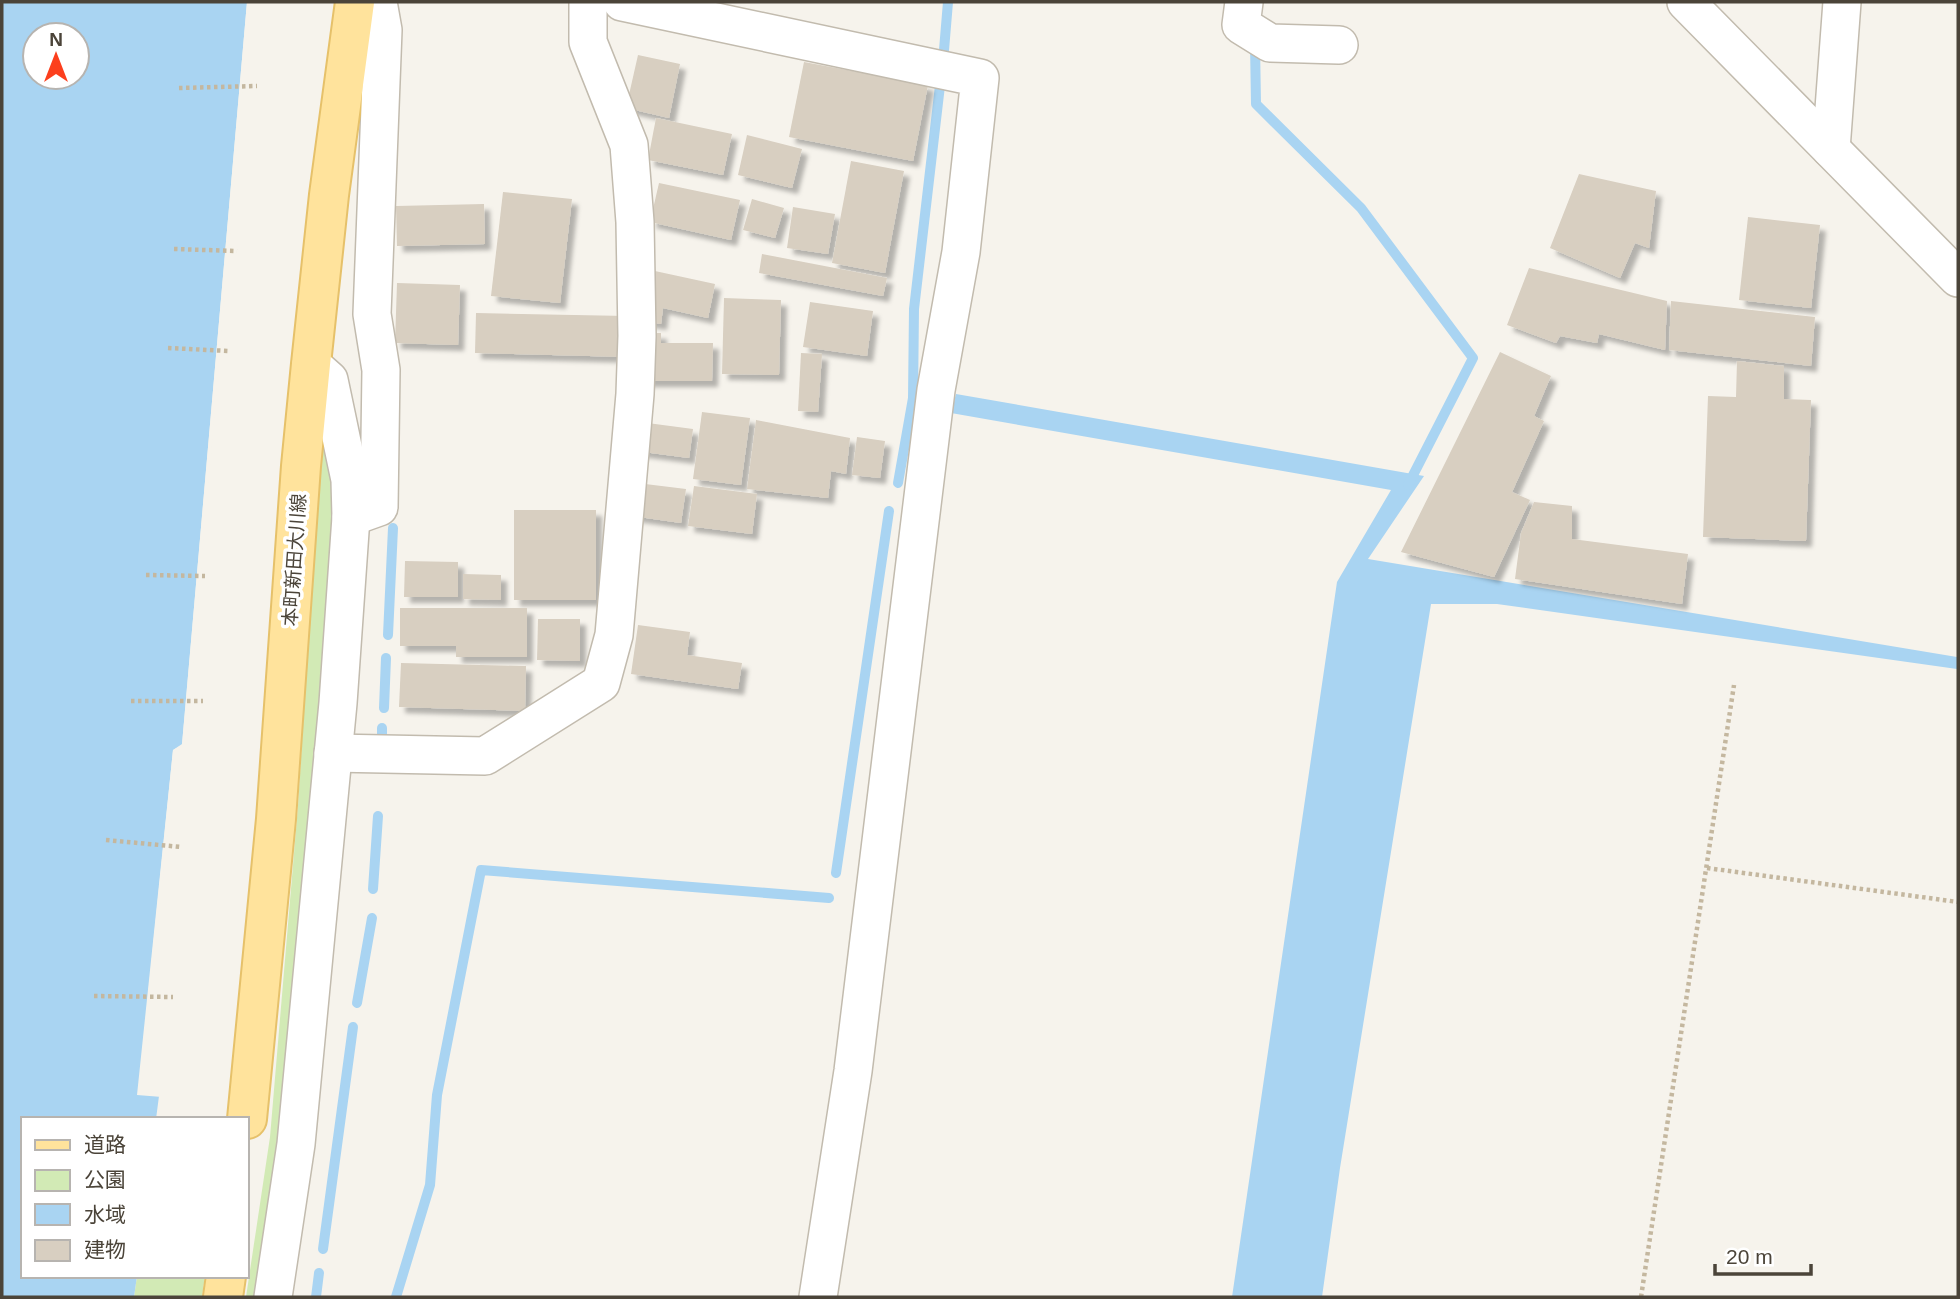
<svg xmlns="http://www.w3.org/2000/svg" width="1960" height="1299" font-family="Arial,'Noto Sans JP',sans-serif">
  <style>
    .green { fill: #d2eab5 }
    .water { fill: #a9d4f2; fill-rule: evenodd }
    .pier { fill: #f6f3ec }
    .lines { fill: none; stroke-linecap: round; stroke-linejoin: round }
    .stream { stroke: #a9d4f2; stroke-width: 10 }
    .building { fill: #d8cfc1; filter: url(#shadow) }
    .minor-casing { stroke: #c2bbae; stroke-width: 40 }
    .major-casing { stroke: #e6c16a; stroke-width: 42 }
    .path { stroke: #c4b79f; stroke-width: 4.5; stroke-dasharray: 3.5 3.5; stroke-linecap: butt }
    .minor { stroke: #fff; stroke-width: 37 }
    .major { stroke: #ffe39c; stroke-width: 38 }
    .labels { text-anchor: middle; stroke-width: 7; stroke-linejoin: round; paint-order: stroke }
    .street-label { font-size: 19px; fill: #4b4439; stroke: #fff }
  </style>
  <defs>
    <filter id="shadow"><feDropShadow dx="6" dy="6" stdDeviation="2" flood-color="#0004"/></filter>
  </defs>
  <rect width="100%" height="100%" fill="#f6f3ec"/>
  <g class="green">
    <path d="M 323,400 L 339,510 L 284,1136 L 260,1297 L 246,1297 L 270,1137 L 298,806 Z"/>
    <path d="M 137,1276 L 205,1276 L 202,1297 L 134,1297 Z"/>
  </g>
  <g class="water">
    <path d="M 2,2 L 247,2 L 182,745 L 173,750 L 138,1094 L 159,1096 L 156,1119 L 23,1119 L 23,1276 L 137,1276 L 134,1297 L 2,1297 ZM 35,35 L 77,35 L 77,77 L 35,77 Z"/>
    <path d="M 956,394 L 1424,476 L 1368,559 L 1957,657 L 1957,669 L 1497,604 L 1431,604 L 1340,1168 L 1322,1297 L 1232,1297 L 1337,582 L 1391,490 L 951,413 Z"/>
  </g>
  <path class="pier" d="M 247,2 L 250,2 L 186,745 L 176,752 L 141,1092 L 159,1093 L 162,1097 L 137,1095 L 173,750 L 182,744 Z"/>
  <g class="lines">
    <g class="stream">
      <path d="M 1255,44 L 1256,104 L 1361,208 L 1473,358 L 1408,485"/>
      <path d="M 943,62 L 948,2"/>
      <path d="M 929,401 L 913,398 L 914,309 L 941,77"/>
      <path d="M 898,483 L 913,398"/>
      <path d="M 388,635 L 393,528"/>
      <path d="M 384,708 L 386,658"/>
      <path d="M 382,739 L 382,728"/>
      <path d="M 836,873 L 889,511"/>
      <path d="M 373,889 L 378,816"/>
      <path d="M 357,1003 L 372,918"/>
      <path d="M 323,1249 L 353,1027"/>
      <path d="M 316,1297 L 319,1273"/>
      <path d="M 396,1297 L 430,1185 L 437,1095 L 481,870 L 829,898"/>
    </g>
  </g>
  <g class="building">
    <path d="M 638,55 L 680,64 L 669,118 L 626,108 Z"/>
    <path d="M 804,62 L 928,85 L 913,161 L 789,137 Z"/>
    <path d="M 656,118 L 732,134 L 723,175 L 648,160 Z"/>
    <path d="M 747,135 L 802,149 L 792,188 L 738,175 Z"/>
    <path d="M 851,161 L 904,171 L 885,273 L 832,263 Z"/>
    <path d="M 1579,174 L 1656,191 L 1649,248 L 1635,243 L 1620,278 L 1550,248 Z"/>
    <path d="M 659,183 L 740,200 L 731,240 L 650,222 Z"/>
    <path d="M 503,192 L 572,199 L 560,303 L 491,296 Z"/>
    <path d="M 752,199 L 784,208 L 775,238 L 743,230 Z"/>
    <path d="M 484,204 L 485,244 L 397,246 L 396,206 Z"/>
    <path d="M 793,207 L 835,214 L 828,254 L 787,248 Z"/>
    <path d="M 1748,217 L 1820,225 L 1811,308 L 1739,300 Z"/>
    <path d="M 762,254 L 887,278 L 883,296 L 759,273 Z"/>
    <path d="M 641,268 L 715,284 L 708,318 L 663,308 L 661,324 L 642,321 Z"/>
    <path d="M 1529,268 L 1667,301 L 1665,350 L 1599,334 L 1597,343 L 1560,336 L 1556,343 L 1507,325 Z"/>
    <path d="M 397,283 L 460,285 L 458,345 L 395,343 Z"/>
    <path d="M 724,298 L 781,300 L 779,375 L 722,374 Z"/>
    <path d="M 1671,301 L 1815,317 L 1811,366 L 1669,350 Z"/>
    <path d="M 810,302 L 873,311 L 867,356 L 803,347 Z"/>
    <path d="M 476,313 L 627,316 L 627,357 L 475,353 Z"/>
    <path d="M 642,333 L 661,333 L 661,343 L 713,343 L 712,381 L 642,381 Z"/>
    <path d="M 1500,352 L 1551,376 L 1534,416 L 1544,421 L 1512,492 L 1530,500 L 1494,577 L 1401,552 Z"/>
    <path d="M 801,353 L 822,354 L 818,412 L 798,411 Z"/>
    <path d="M 1737,361 L 1784,366 L 1784,399 L 1811,400 L 1806,541 L 1703,537 L 1708,396 L 1736,397 Z"/>
    <path d="M 702,412 L 750,418 L 741,485 L 693,479 Z"/>
    <path d="M 756,420 L 850,438 L 846,474 L 831,471 L 828,498 L 747,489 Z"/>
    <path d="M 640,422 L 693,429 L 689,458 L 636,451 Z"/>
    <path d="M 857,437 L 885,441 L 880,478 L 852,475 Z"/>
    <path d="M 637,483 L 686,489 L 681,523 L 632,516 Z"/>
    <path d="M 694,486 L 757,494 L 752,534 L 688,526 Z"/>
    <path d="M 1534,502 L 1572,506 L 1572,539 L 1688,554 L 1682,604 L 1515,579 L 1521,533 Z"/>
    <rect x="514" y="510" width="82" height="90"/>
    <path d="M 405,561 L 458,562 L 458,597 L 404,597 Z"/>
    <path d="M 463,574 L 501,575 L 501,600 L 463,599 Z"/>
    <path d="M 400,608 L 527,608 L 527,657 L 456,657 L 456,646 L 400,646 Z"/>
    <path d="M 538,619 L 580,619 L 580,661 L 537,660 Z"/>
    <path d="M 638,625 L 690,632 L 687,655 L 742,663 L 738,689 L 631,674 Z"/>
    <path d="M 401,663 L 526,666 L 525,711 L 399,707 Z"/>
  </g>
  <g class="lines">
    <g class="minor-casing">
      <g id="minor">
        <path d="M 622,2 L 980,78 L 961,252 L 936,390 L 853,1071 L 818,1297"/>
        <path d="M 1244,2 L 1241,25 L 1270,43 L 1339,45"/>
        <path d="M 1686,2 L 1958,278"/>
        <path d="M 1831,149 L 1842,2"/>
        <path d="M 351,517 L 379,507 L 381,370 L 372,314 L 383,30 L 378,2"/>
        <path d="M 333,753 L 485,756 L 601,683 L 614,635 L 635,394 L 637,336 L 635,222 L 629,145 L 588,42 L 588,2"/>
        <path d="M 273,1297 L 296,1144 L 338,703 L 351,517 L 350,480 L 329,380 L 311,364"/>
      </g>
    </g>
    <g class="major-casing">
      <g id="major">
        <path d="M 247,1119 L 276,819 L 301,466 L 311,364 L 329,195 L 355,2"/>
        <path d="M 223,1297 L 226,1276"/>
      </g>
    </g>
    <g class="path">
      <path d="M 179,88 L 257,86"/>
      <path d="M 174,249 L 237,251"/>
      <path d="M 168,348 L 229,351"/>
      <path d="M 146,575 L 205,576"/>
      <path d="M 131,701 L 203,701"/>
      <path d="M 106,840 L 181,847"/>
      <path d="M 1707,868 L 1958,902"/>
      <path d="M 94,996 L 173,997"/>
      <path d="M 1641,1297 L 1734,685"/>
    </g>
    <use href="#minor" class="minor"/>
    <use href="#major" class="major"/>
  </g>
  <g class="labels">
    <g class="street-label">
      <text transform="translate(294 560) rotate(-86)" y="7">本町新田大川線</text>
    </g>
  </g>
  <rect width="1960" height="1299" fill="none" stroke="#4b4439" stroke-width="7"/>
  <rect x="21" y="1117" width="228" height="161" fill="#ffffff" stroke="#b7b4b0" stroke-width="2"/>
  <rect x="35" y="1140" width="35" height="10" fill="#ffe39c" stroke="#b7b4b0" stroke-width="2"/>
  <text x="84" y="1152" font-size="21" fill="#4b4439">道路</text>
  <rect x="35" y="1170" width="35" height="21" fill="#d2eab5" stroke="#b7b4b0" stroke-width="2"/>
  <text x="84" y="1187" font-size="21" fill="#4b4439">公園</text>
  <rect x="35" y="1204" width="35" height="21" fill="#a9d4f2" stroke="#b7b4b0" stroke-width="2"/>
  <text x="84" y="1222" font-size="21" fill="#4b4439">水域</text>
  <rect x="35" y="1240" width="35" height="21" fill="#d8cfc1" stroke="#b7b4b0" stroke-width="2"/>
  <text x="84" y="1257" font-size="21" fill="#4b4439">建物</text>
  <g transform="translate(56 56)"><circle r="33" fill="#ffffff" stroke="#b7b4b0" stroke-width="2"/>
  <path d="M0-5L12 26L0 18L-12 26Z" fill="#fc3f1d"/>
  <text y="-10" font-size="19" font-weight="bold" text-anchor="middle" fill="#4b4439">N</text>
  </g>
  <path d="M1715 1264v10h96v-10" fill="none" stroke="#4b4439" stroke-width="3.5"/>
  <text x="1726" y="1264" font-size="21" fill="#4b4439" stroke="#ffffff" stroke-width="5" paint-order="stroke">20 m</text>
</svg>
